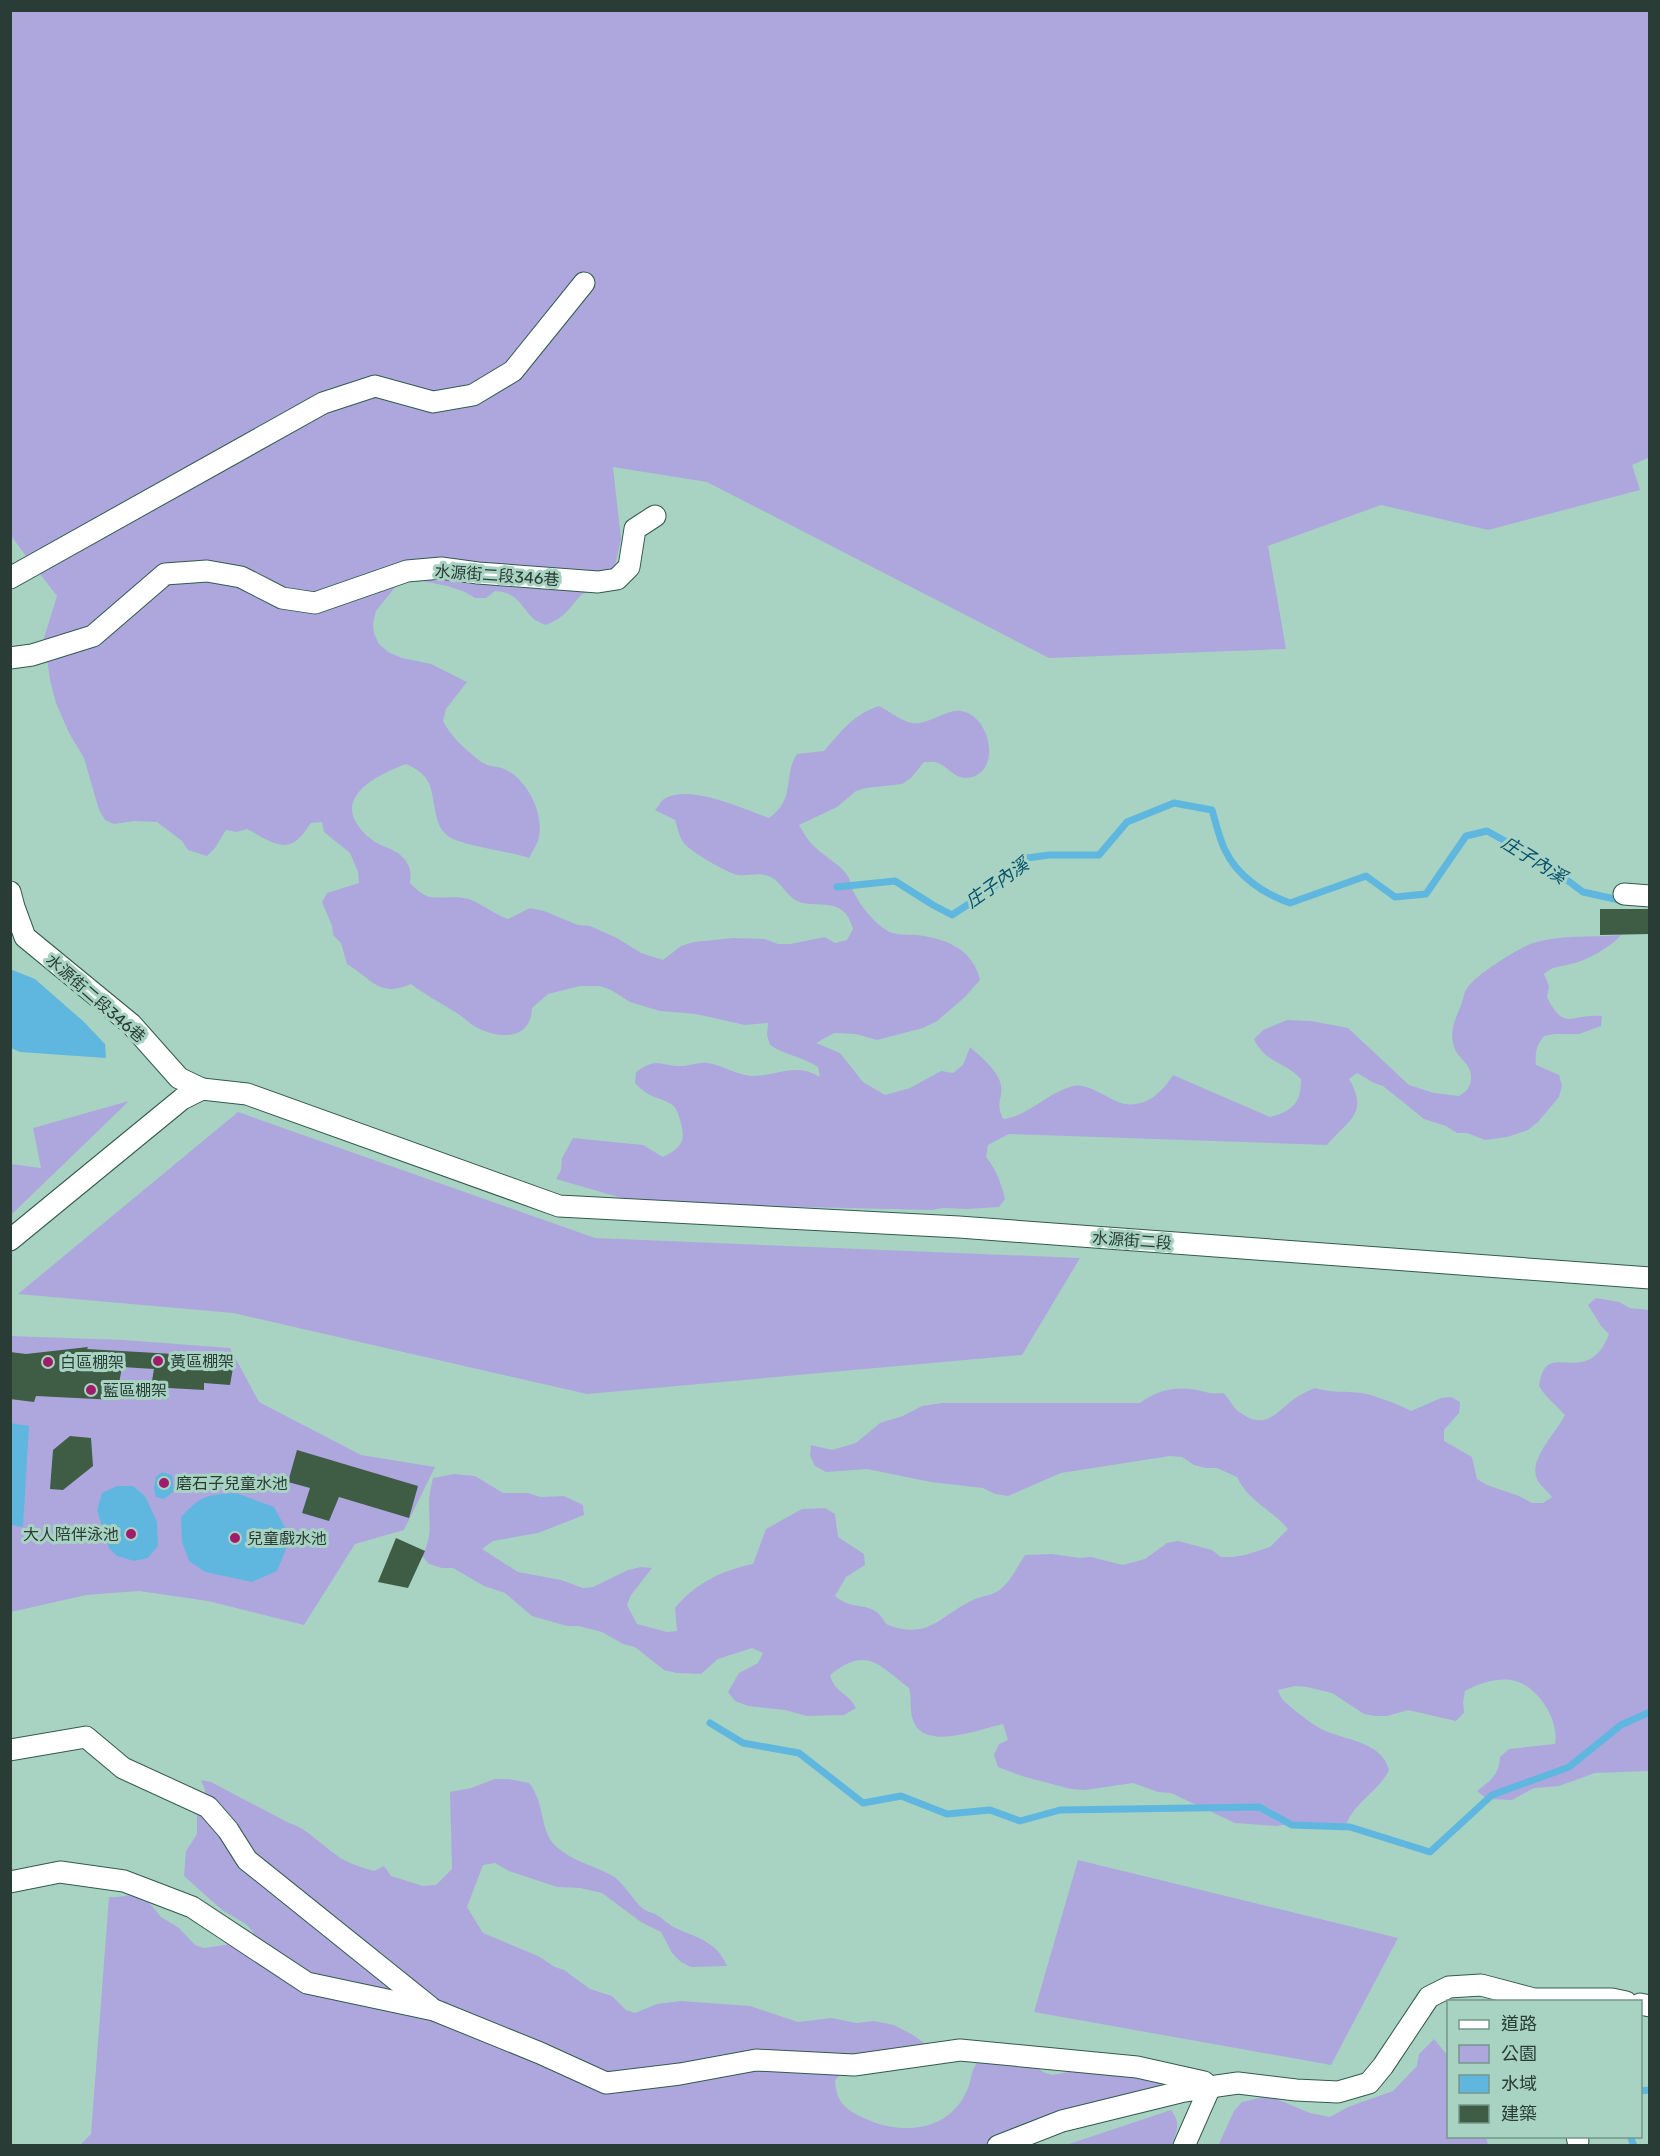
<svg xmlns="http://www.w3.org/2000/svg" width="1660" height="2156" font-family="Rubik,'Noto Sans TC',sans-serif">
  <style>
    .green { fill: #aea7de }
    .water { fill: #5fb7df }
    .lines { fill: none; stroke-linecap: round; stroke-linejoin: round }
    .stream { stroke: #5fb7df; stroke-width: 7 }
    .building { fill: #3f5c45 }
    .street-casing { stroke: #325a4c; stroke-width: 23 }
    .street { stroke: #fff; stroke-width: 21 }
    .poi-dot { fill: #a01c6b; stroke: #a8d3c3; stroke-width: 2 }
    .labels { text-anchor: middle; stroke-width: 6; stroke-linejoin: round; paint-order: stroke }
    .street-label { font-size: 16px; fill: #2a3c36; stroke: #a8d3c3 }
    .poi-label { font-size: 16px; fill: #2a3c36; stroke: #a8d3c3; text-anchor: start }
    .water-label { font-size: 18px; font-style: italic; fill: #04506b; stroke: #a8d3c3 }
  </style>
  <rect width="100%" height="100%" fill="#a8d3c3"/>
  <g class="green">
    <path d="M 11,11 L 1649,11 L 1650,457 L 1632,465 L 1640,490 L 1488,530 L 1381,505 L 1268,546 L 1286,649 L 1049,658 L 707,482 L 613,467 L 621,539 L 614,570 L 605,588 L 582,594 C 568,609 567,616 546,625 C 520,617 526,593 495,591 L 486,598 L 475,598 L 465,592 L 447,586 L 408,578 L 397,585 L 376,611 L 373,623 L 374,634 L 379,644 L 388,652 L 402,658 L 431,664 L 467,682 L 446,709 L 443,721 C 451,737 466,750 480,761 C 488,767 494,766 502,768 C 526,777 544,812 539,837 C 538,844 532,851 529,858 C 509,851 462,846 448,836 C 430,823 438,793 425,777 C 420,771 413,767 406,764 C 371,777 326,802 371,839 C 382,848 397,848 406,861 C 411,868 411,875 410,883 C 415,888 422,895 430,897 C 443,899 455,895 469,899 C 482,904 494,914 508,919 L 530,908 L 544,911 L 578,925 L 590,926 L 617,938 L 641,953 L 663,960 L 681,946 L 694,942 L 733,938 L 765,939 L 778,944 L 790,944 L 825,937 L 835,943 L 847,940 L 853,929 C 844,894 817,910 797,901 C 784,894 780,878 765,875 C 757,873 747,876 738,875 C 727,873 689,851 683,842 C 679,836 677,826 675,820 L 655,810 C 658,807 661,801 664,799 C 689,783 744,809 769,818 C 797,798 782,777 797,754 L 824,751 C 842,731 852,715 879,706 C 889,711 901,721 912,723 C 930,726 948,706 965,712 C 993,721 1001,776 966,778 C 954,778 948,767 938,763 C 934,761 928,762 924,762 L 911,778 L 902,784 L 866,788 L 856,791 L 837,807 L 799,825 C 803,832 808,841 815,847 C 826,858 841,864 849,878 C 851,882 851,887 853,891 C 860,905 873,922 886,930 C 896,936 906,934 917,935 C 947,939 973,949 980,980 L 965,997 L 937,1021 L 923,1028 L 877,1040 L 856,1034 L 834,1033 L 816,1043 L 840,1053 L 863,1082 L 885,1095 L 910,1088 L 941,1071 L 953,1073 L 963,1065 L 970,1047 C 981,1057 998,1070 1001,1085 C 1003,1100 995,1102 1003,1119 C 1029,1116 1048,1092 1073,1086 C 1083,1084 1092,1089 1100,1093 C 1107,1096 1117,1103 1125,1104 C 1147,1107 1162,1092 1173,1075 L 1270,1117 C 1293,1111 1301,1103 1301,1079 C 1284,1061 1265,1063 1254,1039 L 1263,1030 L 1287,1020 L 1311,1021 L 1348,1028 L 1409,1085 L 1434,1093 L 1459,1096 C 1466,1092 1471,1087 1471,1078 C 1472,1064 1458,1059 1454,1047 C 1448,1026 1458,1017 1463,999 C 1464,996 1464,992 1466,990 C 1473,976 1518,948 1533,943 C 1562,934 1591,938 1621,935 C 1611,947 1586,961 1571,964 C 1559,967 1553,966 1544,974 L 1549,986 L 1547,997 C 1565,1033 1570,1013 1602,1016 L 1601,1026 L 1579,1034 L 1555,1034 L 1544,1036 C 1536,1046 1535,1053 1536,1065 L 1559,1075 L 1562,1086 L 1559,1097 L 1538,1122 L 1528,1130 L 1507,1137 L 1485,1140 L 1467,1133 L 1457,1133 L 1446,1126 L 1424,1119 L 1383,1086 L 1374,1083 L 1357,1073 L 1349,1079 C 1370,1114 1347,1121 1327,1145 L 1009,1134 L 988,1145 L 986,1157 C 996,1169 1001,1183 1005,1199 L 999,1207 L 967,1209 L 943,1208 L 932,1210 L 639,1203 L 556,1179 L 561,1170 L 562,1158 L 573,1138 L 643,1145 L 663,1157 C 683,1147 686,1140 680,1120 C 678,1113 677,1108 671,1104 C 655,1095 650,1099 635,1083 L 636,1072 C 657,1056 662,1067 684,1066 C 692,1065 699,1062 707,1063 C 723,1065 736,1075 752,1076 C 778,1076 795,1062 820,1077 L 818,1067 C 803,1057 785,1055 770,1045 L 767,1035 L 768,1023 L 745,1025 L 696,1014 L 660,1011 L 630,1002 L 611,990 L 600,986 L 580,986 L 548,994 L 532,1008 C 531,1042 496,1039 474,1026 C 468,1022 462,1016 455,1012 C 440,1002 425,995 411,984 C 379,998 372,979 347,964 L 341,943 L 333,935 L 332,926 L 322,902 L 327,893 L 359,883 L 358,872 L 350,853 L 324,832 L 322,822 L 311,823 C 307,828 304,834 299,838 C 284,855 262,836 247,829 L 237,832 L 226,830 L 215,848 L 207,856 L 188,850 L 182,841 L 157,822 L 135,821 L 114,824 L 105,820 L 99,810 L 84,758 L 69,733 L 56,703 L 50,680 L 44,638 L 57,596 L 11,536 Z"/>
    <path d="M 129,1101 L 11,1215 L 11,1164 L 41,1168 L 33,1128 Z"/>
    <path d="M 238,1112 L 595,1238 L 1080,1258 L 1022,1355 L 587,1394 L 233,1313 L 18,1294 Z"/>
    <path d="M 1596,1298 L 1619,1302 L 1630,1308 L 1649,1310 L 1649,1771 L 1595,1773 L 1559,1786 L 1534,1788 L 1512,1800 L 1487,1799 L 1477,1791 C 1491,1780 1499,1775 1500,1757 L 1509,1749 L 1555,1744 C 1560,1720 1536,1683 1511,1680 C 1495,1678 1478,1684 1465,1691 L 1463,1702 L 1464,1713 L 1456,1721 L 1408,1710 L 1387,1716 L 1375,1716 L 1364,1714 L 1332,1693 L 1307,1687 L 1295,1686 L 1278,1690 C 1281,1700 1285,1702 1292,1708 C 1303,1717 1315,1727 1328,1732 C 1350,1741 1382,1743 1389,1770 C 1379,1791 1355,1802 1347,1823 L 1337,1826 L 1290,1824 L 1276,1826 L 1235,1823 L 1171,1793 L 1158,1792 L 1133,1783 L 1085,1790 L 1071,1789 L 1025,1777 L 998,1767 L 994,1755 L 999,1744 L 1008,1740 L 1003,1724 C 980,1729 923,1752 913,1720 C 909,1709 912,1698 909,1688 C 878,1664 866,1646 830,1675 C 836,1695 847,1691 856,1708 L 844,1715 L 807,1716 L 785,1710 L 748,1706 L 735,1701 L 728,1692 L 739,1673 L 758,1663 L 763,1653 L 752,1648 L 718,1659 L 701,1674 L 676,1673 L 664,1670 L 635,1647 L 623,1644 L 602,1632 L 579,1626 L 567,1626 L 532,1616 L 505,1593 L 484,1586 L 453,1568 L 442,1568 L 429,1564 L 422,1556 C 433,1535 429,1525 429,1503 C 429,1495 431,1486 433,1478 L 454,1474 L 475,1476 L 503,1493 L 528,1493 L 541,1497 L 564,1496 L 583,1505 L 584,1515 L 538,1533 L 493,1541 L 482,1549 L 518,1572 L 561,1580 L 583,1588 L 593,1587 L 628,1570 L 641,1567 L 652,1568 L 631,1595 L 627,1605 L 637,1624 L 667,1632 L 677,1631 L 675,1608 C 695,1583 723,1570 753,1564 L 766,1529 L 802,1509 L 825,1508 L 835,1514 L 838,1537 L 864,1554 L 865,1565 L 846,1577 L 835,1596 C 854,1613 873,1598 886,1624 C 929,1642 941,1614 975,1599 C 986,1595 996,1595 1004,1586 C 1013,1577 1018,1565 1025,1555 L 1052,1554 L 1080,1558 L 1091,1557 L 1123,1565 L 1145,1559 L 1167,1543 L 1178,1541 L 1212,1550 L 1221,1557 L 1232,1557 L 1245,1555 L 1270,1547 L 1288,1529 C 1272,1510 1247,1500 1237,1477 L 1217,1468 L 1206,1468 L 1194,1465 L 1182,1457 L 1170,1456 L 1061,1473 L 1008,1496 L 995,1494 L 983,1488 L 931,1482 L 867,1469 L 826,1472 L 815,1466 L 810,1456 L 811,1445 L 832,1450 L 856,1443 L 880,1423 L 903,1416 L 922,1406 L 942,1403 L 1140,1403 C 1155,1392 1170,1387 1190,1389 C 1202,1390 1209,1395 1223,1393 C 1230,1399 1232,1406 1238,1411 C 1265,1431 1273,1415 1294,1399 C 1301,1394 1308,1391 1315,1388 C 1331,1393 1346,1391 1362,1393 C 1376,1396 1398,1404 1411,1411 L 1441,1398 L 1451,1397 L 1460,1402 L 1459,1413 L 1444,1430 L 1444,1441 L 1472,1457 L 1477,1479 L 1487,1485 L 1519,1496 L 1532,1503 L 1543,1503 L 1552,1497 C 1548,1491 1539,1485 1537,1479 C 1528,1459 1557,1432 1565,1415 C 1556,1405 1546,1398 1539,1386 C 1540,1381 1541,1373 1545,1368 C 1558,1351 1591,1382 1609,1334 L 1601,1326 L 1588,1305 Z"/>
    <path d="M 11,1336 L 124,1340 L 230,1348 L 259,1402 L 361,1455 L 435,1467 L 404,1530 L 355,1544 L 304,1625 L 208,1601 L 139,1591 L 86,1595 L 11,1612 Z"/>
    <path d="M 495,1779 L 509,1779 L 529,1783 C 547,1806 538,1832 558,1848 C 573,1861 594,1866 611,1875 C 624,1882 631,1898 642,1908 C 646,1911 650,1912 655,1914 C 663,1918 669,1926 678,1929 C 698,1938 717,1942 727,1966 L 691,1967 L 681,1962 L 672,1953 L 661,1932 L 641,1922 L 602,1893 L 580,1888 L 557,1887 L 509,1871 L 495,1863 L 483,1865 L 467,1907 L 483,1933 L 538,1956 L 555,1967 L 564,1970 L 590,1989 L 612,1996 L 626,2010 L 635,2013 L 657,2004 L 681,2001 L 750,2006 L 798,2022 L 832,2018 L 856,2023 L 874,2021 L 894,2025 L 913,2035 L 931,2048 L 844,2072 L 835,2080 C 836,2103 846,2110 866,2119 C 904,2136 951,2131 968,2088 C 973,2075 970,2069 981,2059 L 1035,2066 L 1043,2072 L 1052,2075 L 1097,2067 L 1156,2077 L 1166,2094 L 1015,2146 L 79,2146 L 91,2134 L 109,1897 C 120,1898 130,1894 142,1894 L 161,1917 L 179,1928 L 195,1945 L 204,1948 L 244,1942 L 254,1933 L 246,1924 L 222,1910 L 184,1876 L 186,1851 L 197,1834 L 197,1811 L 203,1802 L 205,1790 L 201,1780 L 211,1782 L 289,1823 C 308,1829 319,1843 335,1854 C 346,1863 361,1867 374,1871 L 384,1866 L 391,1876 L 423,1886 L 436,1885 L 452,1869 L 450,1792 L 471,1788 Z"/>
    <path d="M 1078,1860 L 1398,1938 L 1331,2065 L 1034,2012 Z"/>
    <path d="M 1434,2039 L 1448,2056 L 1448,2136 L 1486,2137 L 1488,2145 L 1218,2146 L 1234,2111 L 1242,2102 L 1264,2097 L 1274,2098 L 1310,2113 L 1330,2117 L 1348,2107 L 1393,2091 L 1417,2066 L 1419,2054 Z"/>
    <path d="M 1171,2110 C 1181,2123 1177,2131 1172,2145 L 1066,2145 Z"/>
  </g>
  <g class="water">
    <path d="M 10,969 L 35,979 L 84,1022 L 105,1044 L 106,1058 L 20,1052 L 11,1048 Z"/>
    <path d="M 10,1423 L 29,1426 L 23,1527 L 11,1525 Z"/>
    <path d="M 162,1472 L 172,1475 L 174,1491 L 164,1499 L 156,1497 L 154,1489 L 156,1477 Z"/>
    <path d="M 117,1486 L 133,1486 L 145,1496 L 157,1522 L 158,1546 L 148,1558 L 134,1561 L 117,1556 L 109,1548 L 97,1510 L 102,1493 Z"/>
    <path d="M 236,1493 L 274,1507 L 288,1533 L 286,1549 L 277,1571 L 252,1582 L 205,1572 L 189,1561 L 182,1542 L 181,1517 C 202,1495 206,1495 236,1493 Z"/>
  </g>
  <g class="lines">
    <g class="stream">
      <path d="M 837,887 L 895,881 L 933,905 L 952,915 L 990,890 L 1027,858 L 1049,855 L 1099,855 L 1127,822 L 1174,803 L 1212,810 C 1216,823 1219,838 1225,850 C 1237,876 1264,894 1290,903 L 1366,876 L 1395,897 L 1426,894 L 1466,836 L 1487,831 L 1543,862 L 1583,892 L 1624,901"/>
      <path d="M 710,1723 L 743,1743 L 799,1753 L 863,1803 L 901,1796 L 947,1814 L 990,1810 L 1020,1821 L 1060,1810 L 1259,1807 L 1292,1825 L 1350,1827 L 1430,1852 L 1492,1795 L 1569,1767 L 1621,1725 L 1650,1712"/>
      <path d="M 1640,2091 L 1650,2090"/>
      <path d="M 1630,2136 L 1634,2146"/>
    </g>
  </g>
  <g class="building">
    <path d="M 1600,909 L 1650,909 L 1650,934 L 1600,935 Z"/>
    <path d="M 88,1347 L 87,1349 L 208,1356 L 208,1362 L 233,1368 L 230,1385 L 204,1383 L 204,1390 L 151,1387 L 154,1369 L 122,1367 L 116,1400 L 36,1396 L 34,1402 L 10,1399 L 10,1352 L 26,1354 Z"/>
    <path d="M 70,1436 L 91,1438 L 93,1466 L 63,1490 L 50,1489 L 53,1450 Z"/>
    <path d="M 297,1450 L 418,1486 L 409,1518 L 339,1497 L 329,1521 L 302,1513 L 310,1488 L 288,1482 Z"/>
    <path d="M 396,1538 L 425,1551 L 408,1588 L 378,1582 Z"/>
  </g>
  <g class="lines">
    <g class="street-casing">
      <g id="street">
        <path d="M 10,578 L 323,403 L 375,386 L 433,402 L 473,395 L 513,371 L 584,283"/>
        <path d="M 10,658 L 32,655 L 93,636 L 165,574 L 207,571 L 241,577 L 282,598 L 315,603 L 407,571 L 441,568 L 478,573 L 598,582 L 617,579 L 629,567 L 635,529 L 655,516"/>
        <path d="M 10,892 L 14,907 L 25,937 L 131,1024 L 179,1078 L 202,1089"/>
        <path d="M 1624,894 L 1650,896"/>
        <path d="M 10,1240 L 182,1099 L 202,1089 L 247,1094 L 559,1206 L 959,1227 L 1650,1278"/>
        <path d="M 10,1750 L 86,1737 L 123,1768 L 208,1807 L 228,1830 L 247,1860 L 430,2007"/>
        <path d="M 10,1882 L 60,1872 L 124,1881 L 192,1907 L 307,1983 L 434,2010 L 540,2053 L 606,2083 L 680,2074 L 756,2060 L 854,2065 L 960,2050 L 1137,2067 L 1204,2082 L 1210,2087 L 1238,2083 L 1296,2090 L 1338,2092 L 1369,2083 L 1383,2066 L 1429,1997 L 1449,1987 L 1481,1985 L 1534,1999 L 1612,1999 L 1626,2002"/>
        <path d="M 1640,2004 L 1650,2006"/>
        <path d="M 1577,2136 L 1578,2141"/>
        <path d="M 998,2146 L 1062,2121 L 1180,2092 L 1210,2087 L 1184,2146"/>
      </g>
    </g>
    <use href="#street" class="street"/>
  </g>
  <g class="poi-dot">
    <circle cx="158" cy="1361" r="6"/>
    <circle cx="48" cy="1362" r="6"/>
    <circle cx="91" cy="1390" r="6"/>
    <circle cx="164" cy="1483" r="6"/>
    <circle cx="131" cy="1534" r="6"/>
    <circle cx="235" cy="1538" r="6"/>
  </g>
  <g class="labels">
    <g class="street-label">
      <text transform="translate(497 575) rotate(4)" y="6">水源街二段346巷</text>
      <text transform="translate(96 998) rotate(41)" y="6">水源街二段346巷</text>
      <text transform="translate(1132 1240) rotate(4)" y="6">水源街二段</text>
    </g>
    <g class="poi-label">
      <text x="170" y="1367">黃區棚架</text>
      <text x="60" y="1368">白區棚架</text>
      <text x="103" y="1396">藍區棚架</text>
      <text x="176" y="1489">磨石子兒童水池</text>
      <text x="119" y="1540" text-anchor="end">大人陪伴泳池</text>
      <text x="247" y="1544">兒童戲水池</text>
    </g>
    <g class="water-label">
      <text transform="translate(1534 860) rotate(32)" y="6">庄子內溪</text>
      <text transform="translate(997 883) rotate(-35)" y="6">庄子內溪</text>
    </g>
  </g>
  <rect width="1660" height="2156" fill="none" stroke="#2a3c36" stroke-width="24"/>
  <rect x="1447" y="2000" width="195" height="138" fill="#a8d3c3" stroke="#76978b" stroke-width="1.5"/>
  <rect x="1459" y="2020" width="30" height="9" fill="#ffffff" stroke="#76978b" stroke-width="1.5"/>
  <text x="1501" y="2030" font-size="18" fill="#2a3c36">道路</text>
  <rect x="1459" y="2045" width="30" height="18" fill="#aea7de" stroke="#76978b" stroke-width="1.5"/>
  <text x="1501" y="2060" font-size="18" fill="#2a3c36">公園</text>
  <rect x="1459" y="2075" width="30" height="18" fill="#5fb7df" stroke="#76978b" stroke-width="1.5"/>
  <text x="1501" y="2090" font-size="18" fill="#2a3c36">水域</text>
  <rect x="1459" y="2105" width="30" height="18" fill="#3f5c45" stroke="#76978b" stroke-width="1.5"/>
  <text x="1501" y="2120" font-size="18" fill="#2a3c36">建築</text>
</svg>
